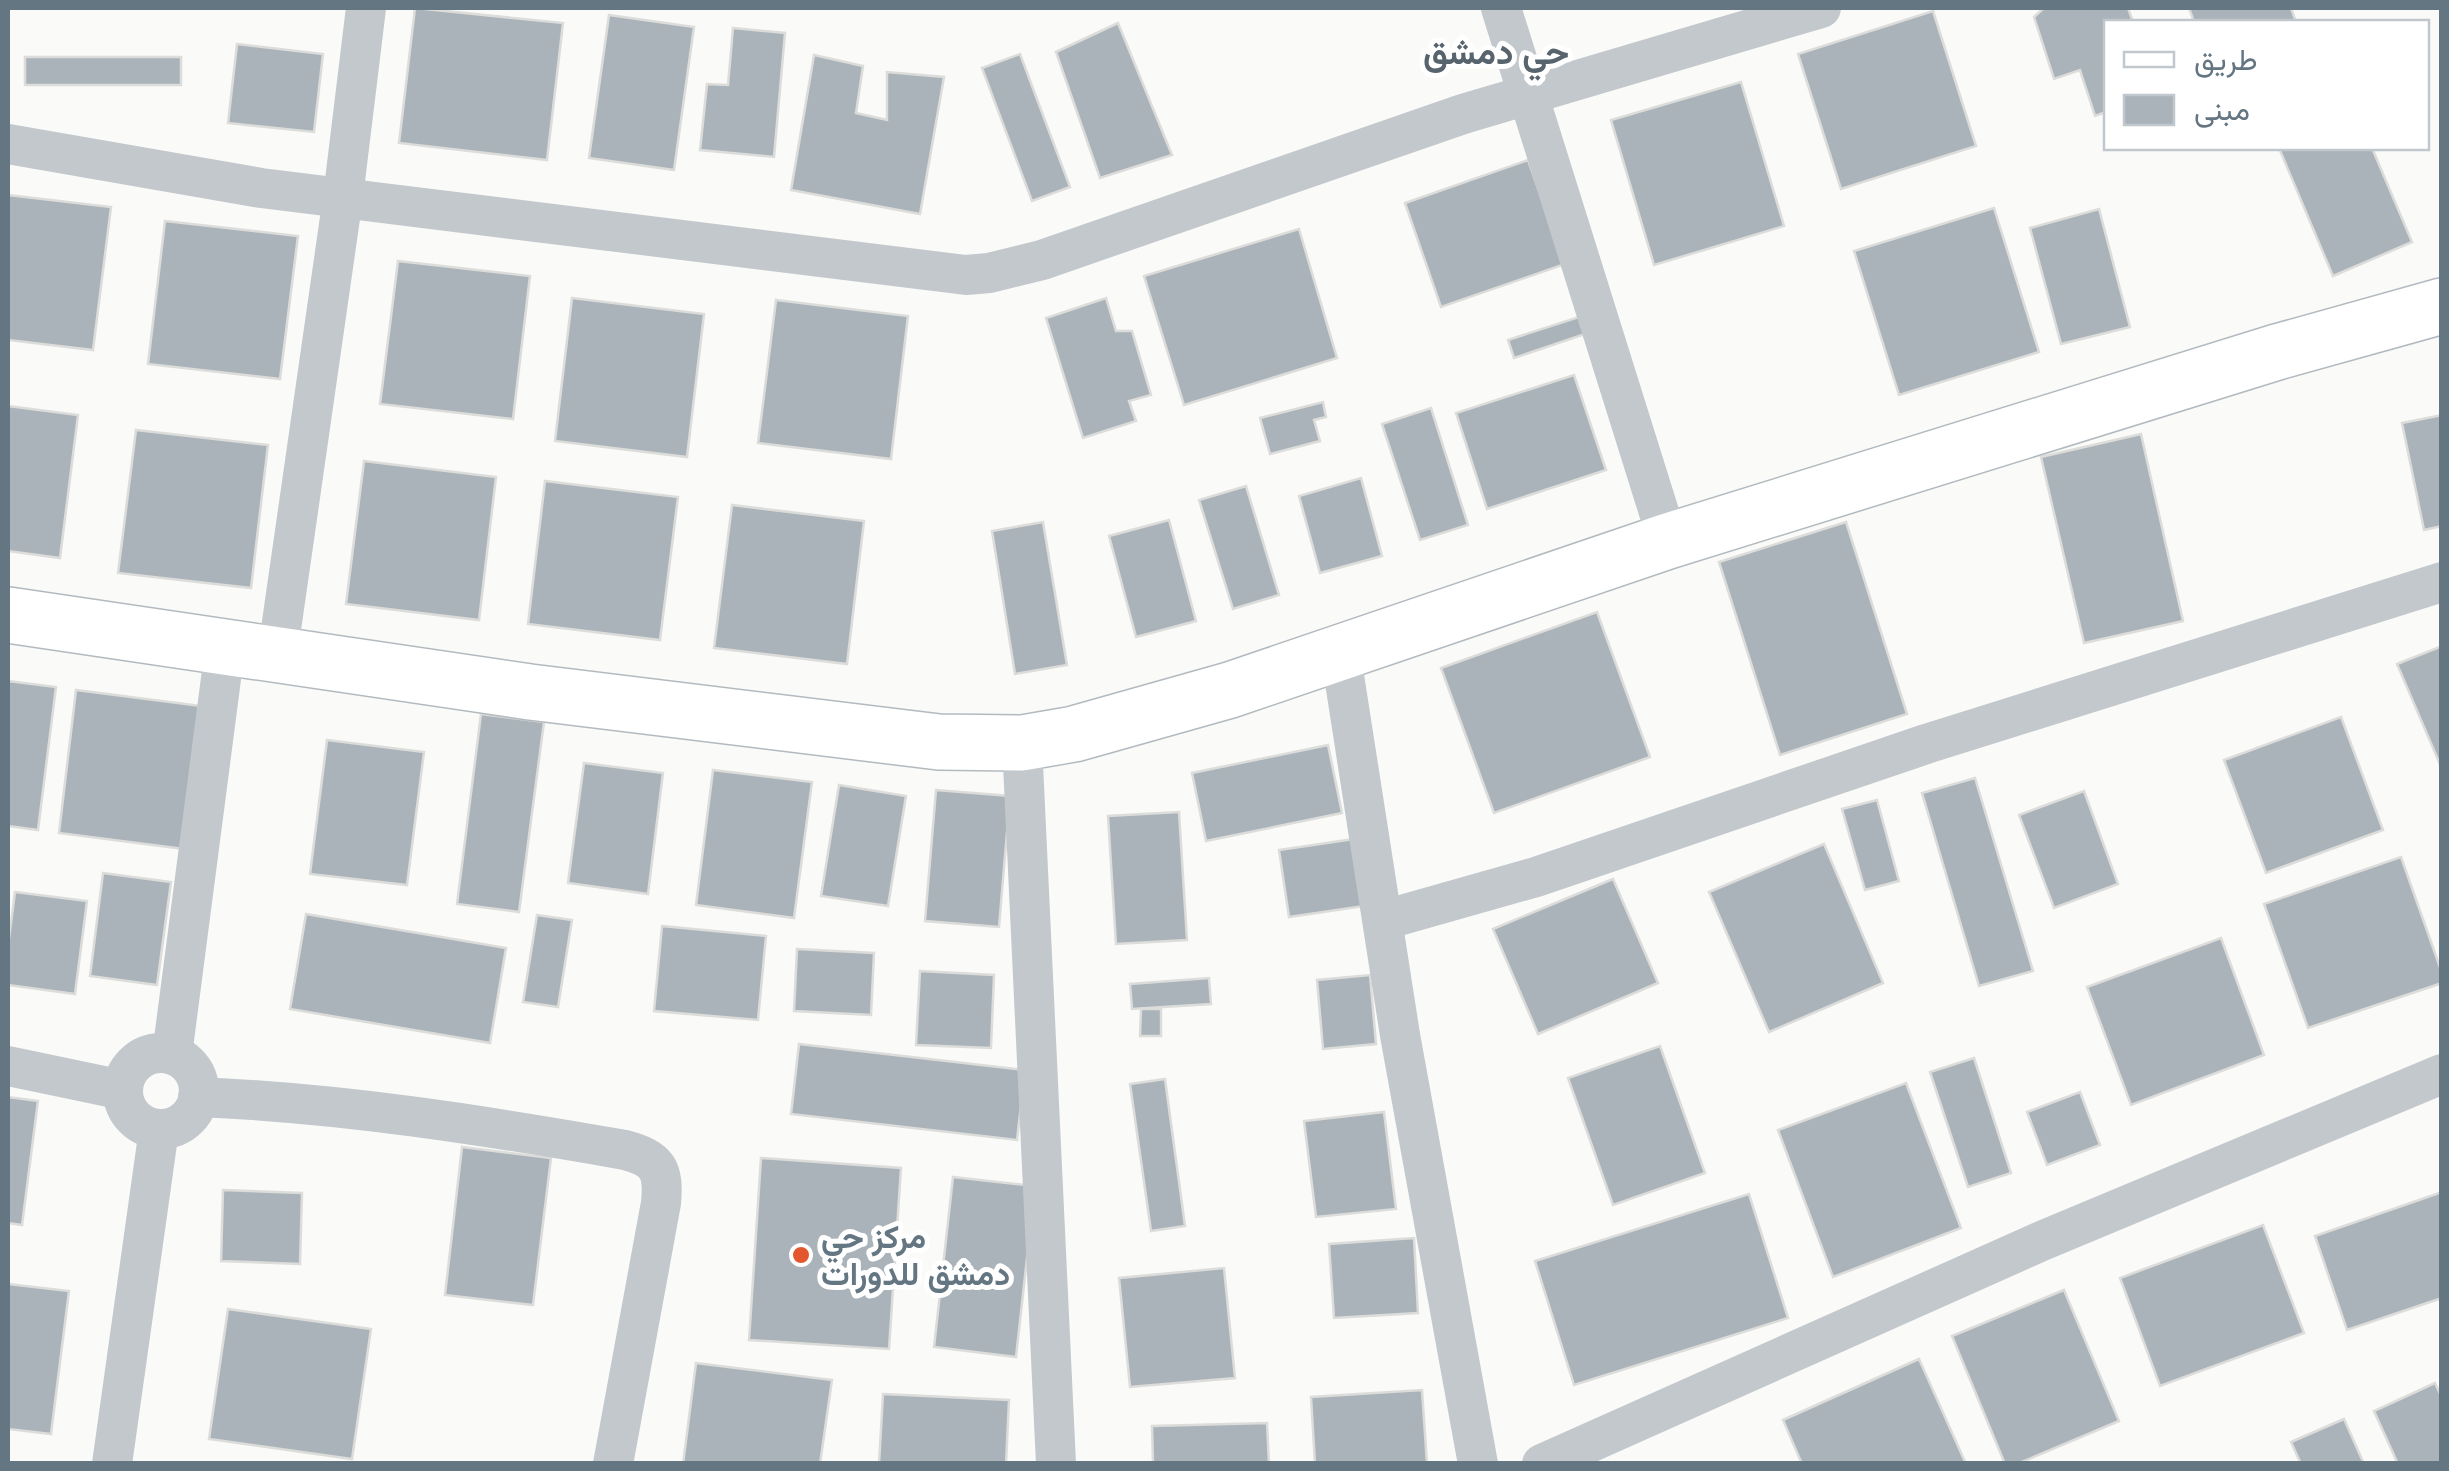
<svg xmlns="http://www.w3.org/2000/svg" width="2449" height="1471" font-family="'PT Sans',Vazirmatn,sans-serif">
  <style>
    .building { fill: #aab3b9; stroke: #dcdcda; stroke-width: 2.5 }
    .lines { fill: none; stroke-linecap: round; stroke-linejoin: round }
    .secondary-casing { stroke: #b3babf; stroke-width: 58 }
    .street { stroke: #c3c8cc; stroke-width: 40 }
    .secondary { stroke: #fff; stroke-width: 55 }
    .poi-dot { fill: #e4572e; stroke: #fff; stroke-width: 4 }
    .labels { text-anchor: middle; stroke-width: 10; stroke-linejoin: round; paint-order: stroke }
    .poi-label { font-size: 32px; font-weight: bold; fill: #657683; stroke: #fff; text-anchor: start }
    .neighbourhood-label { font-size: 35px; font-weight: bold; fill: #57646e; stroke: #fff }
  </style>
  <rect width="100%" height="100%" fill="#fafaf8"/>
  <g class="building">
    <path d="M 415,8 L 563,23 L 547,160 L 399,143 Z"/>
    <path d="M 2044,8 L 2128,8 L 2133,22 L 2106,22 L 2106,112 L 2095,116 L 2080,70 L 2054,79 L 2034,17 Z"/>
    <path d="M 2189,8 L 2291,8 L 2296,22 L 2194,22 Z"/>
    <path d="M 1933,11 L 1976,146 L 1841,189 L 1798,54 Z"/>
    <path d="M 609,15 L 694,27 L 674,170 L 589,158 Z"/>
    <path d="M 1118,23 L 1172,155 L 1100,178 L 1056,52 Z"/>
    <path d="M 733,28 L 785,33 L 774,157 L 700,150 L 707,84 L 728,85 Z"/>
    <path d="M 237,44 L 323,54 L 314,132 L 228,123 Z"/>
    <path d="M 1020,54 L 1070,187 L 1032,201 L 982,68 Z"/>
    <path d="M 814,55 L 863,66 L 856,113 L 887,120 L 887,72 L 944,77 L 920,214 L 791,190 Z"/>
    <rect x="25" y="57" width="156" height="28"/>
    <path d="M 1741,82 L 1784,226 L 1654,265 L 1611,120 Z"/>
    <path d="M 2279,148 L 2372,148 L 2412,242 L 2333,276 Z"/>
    <path d="M 1528,160 L 1565,264 L 1441,307 L 1405,203 Z"/>
    <path d="M 8,195 L 111,207 L 93,350 L 8,340 Z"/>
    <path d="M 1994,208 L 2039,352 L 1899,395 L 1854,251 Z"/>
    <path d="M 2099,209 L 2130,327 L 2061,344 L 2030,228 Z"/>
    <path d="M 165,221 L 298,236 L 280,379 L 148,364 Z"/>
    <path d="M 1299,229 L 1337,358 L 1184,405 L 1144,276 Z"/>
    <path d="M 398,261 L 530,276 L 513,419 L 380,404 Z"/>
    <path d="M 572,298 L 704,314 L 687,457 L 555,441 Z"/>
    <path d="M 1106,298 L 1116,331 L 1132,331 L 1151,395 L 1129,401 L 1136,421 L 1083,438 L 1046,318 Z"/>
    <path d="M 776,300 L 908,316 L 891,459 L 758,443 Z"/>
    <path d="M 1582,316 L 1588,333 L 1514,358 L 1508,340 Z"/>
    <path d="M 1574,375 L 1606,470 L 1487,509 L 1456,413 Z"/>
    <path d="M 1323,402 L 1326,417 L 1314,420 L 1320,441 L 1270,454 L 1260,418 Z"/>
    <path d="M 8,406 L 78,415 L 60,558 L 8,551 Z"/>
    <path d="M 1431,408 L 1468,525 L 1420,540 L 1382,424 Z"/>
    <path d="M 2442,415 L 2442,526 L 2424,530 L 2402,423 Z"/>
    <path d="M 136,430 L 268,445 L 251,588 L 118,573 Z"/>
    <path d="M 2141,434 L 2183,621 L 2084,643 L 2041,457 Z"/>
    <path d="M 364,461 L 496,477 L 479,620 L 346,604 Z"/>
    <path d="M 1361,478 L 1382,556 L 1320,573 L 1299,496 Z"/>
    <path d="M 545,481 L 678,497 L 660,640 L 528,624 Z"/>
    <path d="M 1246,486 L 1279,595 L 1233,609 L 1199,500 Z"/>
    <path d="M 732,505 L 864,521 L 847,664 L 714,648 Z"/>
    <path d="M 1169,520 L 1196,621 L 1136,637 L 1109,536 Z"/>
    <path d="M 1043,522 L 1067,665 L 1015,674 L 992,531 Z"/>
    <path d="M 1846,522 L 1907,714 L 1780,755 L 1719,562 Z"/>
    <path d="M 1597,612 L 1650,757 L 1494,813 L 1441,668 Z"/>
    <path d="M 2442,646 L 2442,769 L 2397,664 Z"/>
    <path d="M 8,681 L 56,687 L 38,830 L 8,826 Z"/>
    <path d="M 76,690 L 209,707 L 192,850 L 59,833 Z"/>
    <path d="M 481,714 L 544,722 L 519,912 L 457,904 Z"/>
    <path d="M 2341,717 L 2383,830 L 2266,873 L 2224,760 Z"/>
    <path d="M 327,740 L 424,752 L 407,885 L 310,874 Z"/>
    <path d="M 1328,745 L 1342,813 L 1206,841 L 1192,773 Z"/>
    <path d="M 584,763 L 663,773 L 648,894 L 568,883 Z"/>
    <path d="M 713,770 L 812,782 L 794,918 L 696,905 Z"/>
    <path d="M 1975,778 L 2033,971 L 1979,986 L 1922,793 Z"/>
    <path d="M 839,785 L 906,796 L 888,906 L 821,896 Z"/>
    <path d="M 936,790 L 1010,796 L 999,927 L 925,921 Z"/>
    <path d="M 2084,791 L 2118,884 L 2054,908 L 2019,815 Z"/>
    <path d="M 1877,800 L 1899,881 L 1865,890 L 1842,809 Z"/>
    <path d="M 1179,812 L 1187,940 L 1116,944 L 1108,816 Z"/>
    <path d="M 1354,839 L 1364,906 L 1289,917 L 1279,850 Z"/>
    <path d="M 1824,844 L 1883,983 L 1769,1032 L 1709,892 Z"/>
    <path d="M 2401,857 L 2442,973 L 2442,983 L 2308,1028 L 2264,904 Z"/>
    <path d="M 103,873 L 171,882 L 157,985 L 90,976 Z"/>
    <path d="M 1613,879 L 1658,983 L 1538,1034 L 1493,929 Z"/>
    <path d="M 15,892 L 87,901 L 75,994 L 8,985 L 8,946 Z"/>
    <path d="M 306,914 L 506,948 L 490,1043 L 290,1009 Z"/>
    <path d="M 537,915 L 572,920 L 558,1007 L 523,1002 Z"/>
    <path d="M 662,926 L 766,936 L 758,1020 L 654,1011 Z"/>
    <path d="M 2221,938 L 2264,1055 L 2131,1105 L 2087,987 Z"/>
    <path d="M 797,949 L 874,953 L 871,1015 L 794,1011 Z"/>
    <path d="M 920,971 L 994,975 L 991,1048 L 916,1045 Z"/>
    <path d="M 1370,975 L 1376,1044 L 1323,1049 L 1317,980 Z"/>
    <path d="M 1209,978 L 1211,1004 L 1132,1009 L 1130,984 Z"/>
    <path d="M 1141,1009 L 1161,1009 L 1161,1036 L 1140,1036 Z"/>
    <path d="M 799,1044 L 1025,1070 L 1017,1140 L 791,1114 Z"/>
    <path d="M 1660,1046 L 1705,1173 L 1613,1205 L 1568,1078 Z"/>
    <path d="M 1974,1058 L 2011,1173 L 1968,1187 L 1930,1072 Z"/>
    <path d="M 1165,1079 L 1185,1226 L 1151,1231 L 1130,1084 Z"/>
    <path d="M 1906,1083 L 1961,1228 L 1833,1277 L 1778,1130 Z"/>
    <path d="M 2080,1092 L 2100,1145 L 2047,1165 L 2027,1112 Z"/>
    <path d="M 8,1097 L 38,1101 L 22,1225 L 8,1223 Z"/>
    <path d="M 1384,1112 L 1396,1209 L 1316,1217 L 1304,1121 Z"/>
    <path d="M 462,1147 L 551,1158 L 533,1305 L 445,1295 Z"/>
    <path d="M 761,1158 L 901,1168 L 889,1349 L 749,1340 Z"/>
    <path d="M 953,1177 L 1035,1186 L 1016,1357 L 934,1347 Z"/>
    <path d="M 223,1190 L 302,1193 L 300,1264 L 221,1261 Z"/>
    <path d="M 2442,1192 L 2442,1298 L 2347,1330 L 2315,1236 Z"/>
    <path d="M 1749,1194 L 1788,1318 L 1574,1385 L 1535,1261 Z"/>
    <path d="M 2263,1225 L 2304,1333 L 2160,1386 L 2120,1278 Z"/>
    <path d="M 1414,1238 L 1418,1313 L 1334,1318 L 1329,1244 Z"/>
    <path d="M 1224,1268 L 1235,1378 L 1130,1387 L 1119,1278 Z"/>
    <path d="M 8,1284 L 69,1291 L 51,1434 L 8,1429 Z"/>
    <path d="M 2064,1290 L 2119,1421 L 2017,1464 L 2005,1464 L 1952,1336 Z"/>
    <path d="M 228,1309 L 371,1329 L 352,1459 L 209,1439 Z"/>
    <path d="M 1919,1359 L 1966,1464 L 1802,1464 L 1783,1420 Z"/>
    <path d="M 696,1363 L 832,1380 L 820,1464 L 683,1464 Z"/>
    <path d="M 2435,1383 L 2442,1398 L 2442,1464 L 2398,1464 L 2374,1411 Z"/>
    <path d="M 1422,1390 L 1427,1464 L 1315,1464 L 1311,1397 Z"/>
    <path d="M 883,1394 L 1009,1400 L 1006,1464 L 879,1464 Z"/>
    <path d="M 2344,1419 L 2364,1464 L 2301,1464 L 2291,1442 Z"/>
    <path d="M 1267,1423 L 1269,1464 L 1153,1464 L 1152,1426 Z"/>
  </g>
  <g class="lines">
    <g class="secondary-casing">
      <path id="secondary" d="M 8,615 L 530,692 L 939,742 L 1022,743 L 1074,734 L 1230,690 L 1668,541 L 2277,352 L 2442,306"/>
    </g>
    <g class="street">
      <path d="M 1501,8 L 1668,541"/>
      <path d="M 8,144 L 261,188 L 966,275 L 989,273 L 1042,260 L 1463,114 L 1821,8"/>
      <path d="M 1340,650 L 1400,1035 L 1478,1464"/>
      <path d="M 277,657 L 343,197 L 366,8"/>
      <path d="M 1022,743 L 1056,1464"/>
      <path d="M 1384,920 L 1536,877 L 1926,744 L 2442,582"/>
      <circle cx="161" cy="1091" r="38"/>
      <path d="M 172,1055 L 225,648"/>
      <path d="M 8,1066 L 123,1090"/>
      <path d="M 198,1097 C 342,1103 483,1125 625,1150 C 658,1159 664,1169 661,1203 L 613,1464"/>
      <path d="M 112,1464 L 159,1129"/>
      <path d="M 1542,1464 L 2044,1240 L 2442,1074"/>
    </g>
    <use href="#secondary" class="secondary"/>
  </g>
  <circle class="poi-dot" cx="801" cy="1255" r="10"/>
  <g class="labels">
    <g class="poi-label">
      <text x="821" y="1248">مركز حي<tspan x="821" dy="37">دمشق للدورات</tspan></text>
    </g>
    <g class="neighbourhood-label">
      <text x="1496" y="64">حي دمشق</text>
    </g>
  </g>
  <rect width="2449" height="1471" fill="none" stroke="#657683" stroke-width="20"/>
  <rect x="2104" y="20" width="325" height="130" fill="#ffffff" stroke="#c1c8cd" stroke-width="2.5"/>
  <rect x="2124" y="52" width="50" height="15" fill="#ffffff" stroke="#c1c8cd" stroke-width="2.5"/>
  <text x="2194" y="70" font-size="30" fill="#657683">طريق</text>
  <rect x="2124" y="95" width="50" height="30" fill="#aab3b9" stroke="#c1c8cd" stroke-width="2.5"/>
  <text x="2194" y="120" font-size="30" fill="#657683">مبنى</text>
</svg>
